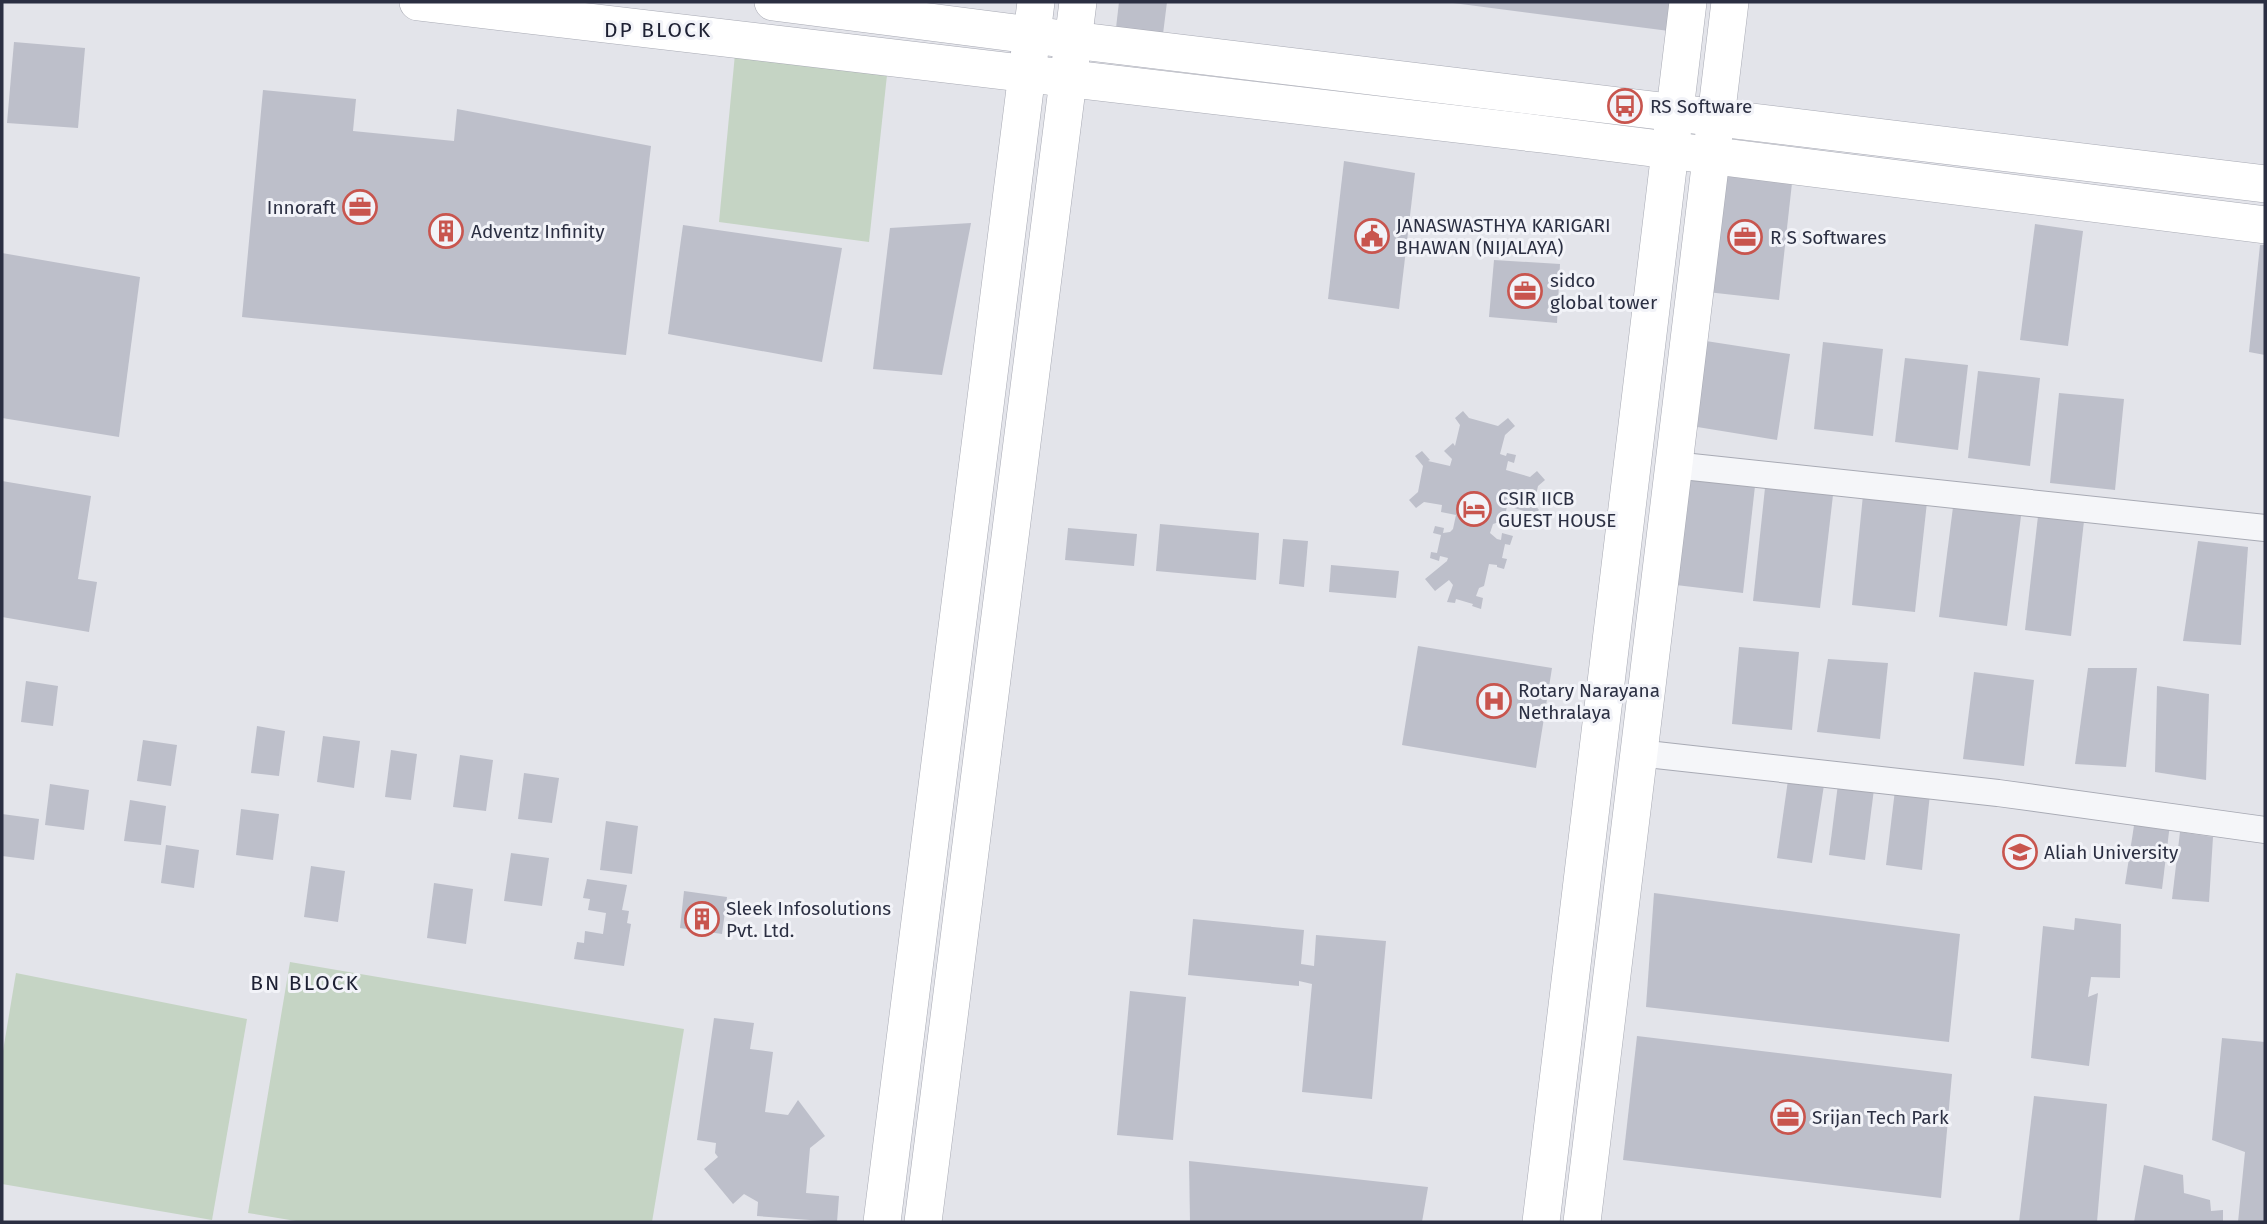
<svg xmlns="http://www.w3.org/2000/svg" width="2267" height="1224" font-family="'Fira Sans',sans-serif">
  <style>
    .green { fill: #c5d4c4 }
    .building { fill: #bdbfca }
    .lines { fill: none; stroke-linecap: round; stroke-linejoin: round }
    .street-casing { stroke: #a8aab4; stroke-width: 28 }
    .secondary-casing { stroke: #a8aab4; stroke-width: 38 }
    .street { stroke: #f5f6f9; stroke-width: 26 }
    .secondary { stroke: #fff; stroke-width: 37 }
    .labels { text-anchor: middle; stroke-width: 6; stroke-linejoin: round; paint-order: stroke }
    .poi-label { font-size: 19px; fill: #2b2f42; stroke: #f2f3f8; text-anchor: start }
    .neighbourhood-label { font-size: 21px; letter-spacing: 2px; fill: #1d2033; stroke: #f2f3f8 }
  </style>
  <rect width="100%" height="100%" fill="#e3e4ea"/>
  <g class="green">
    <path d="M 735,54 L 887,75 L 869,242 L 719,222 Z"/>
    <path d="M 290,962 L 684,1029 L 652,1222 L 302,1222 L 248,1213 Z"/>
    <path d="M 16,973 L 247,1019 L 212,1220 L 2,1184 L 2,1057 Z"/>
  </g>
  <g class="building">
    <path d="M 1119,2 L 1167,2 L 1163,34 L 1116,28 Z"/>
    <path d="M 1453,2 L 1673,2 L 1669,31 L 1453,3 Z"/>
    <path d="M 14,42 L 85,48 L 78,128 L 7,123 Z"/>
    <path d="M 263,90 L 356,99 L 353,131 L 454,141 L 457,109 L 651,146 L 626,355 L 242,317 Z"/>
    <path d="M 1344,161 L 1415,173 L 1399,309 L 1328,299 Z"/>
    <path d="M 1711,173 L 1792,183 L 1779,300 L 1698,291 Z"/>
    <path d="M 971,223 L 942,375 L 873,369 L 890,228 Z"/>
    <path d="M 2035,224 L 2083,231 L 2068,346 L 2020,340 Z"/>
    <path d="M 683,225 L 842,248 L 822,362 L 668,334 Z"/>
    <path d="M 2260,245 L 2265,245 L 2265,355 L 2249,352 Z"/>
    <path d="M 2,253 L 140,277 L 119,437 L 2,418 Z"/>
    <path d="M 1494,260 L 1560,264 L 1557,323 L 1489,317 Z"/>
    <path d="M 1693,339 L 1790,354 L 1777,440 L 1679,424 Z"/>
    <path d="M 1823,342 L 1883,349 L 1873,436 L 1814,429 Z"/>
    <path d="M 1905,358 L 1968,365 L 1958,450 L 1895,442 Z"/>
    <path d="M 1978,371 L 2040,378 L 2030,466 L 1968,458 Z"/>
    <path d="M 2059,393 L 2124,399 L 2115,490 L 2050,483 Z"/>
    <path d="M 1463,411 L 1469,418 L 1498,426 L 1508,418 L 1515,426 L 1505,435 L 1500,454 L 1506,456 L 1507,453 L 1516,455 L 1514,463 L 1508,461 L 1506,470 L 1530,477 L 1537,471 L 1545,480 L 1538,486 L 1534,504 L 1539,510 L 1532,516 L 1528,512 L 1507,506 L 1505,517 L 1507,516 L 1511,523 L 1501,528 L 1499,522 L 1493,524 L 1490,533 L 1497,539 L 1501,540 L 1502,533 L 1513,536 L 1510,545 L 1505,544 L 1502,558 L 1507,559 L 1504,569 L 1497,567 L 1497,565 L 1489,564 L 1484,586 L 1479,588 L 1476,596 L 1483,598 L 1481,609 L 1472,606 L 1473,604 L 1456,599 L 1455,603 L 1447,602 L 1453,585 L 1449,580 L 1435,591 L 1425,579 L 1447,561 L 1448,558 L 1440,556 L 1439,561 L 1430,558 L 1431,552 L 1437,553 L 1441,535 L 1433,533 L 1435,526 L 1444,528 L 1443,533 L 1450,532 L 1453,529 L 1456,515 L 1441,512 L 1442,505 L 1424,502 L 1416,508 L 1409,500 L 1418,492 L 1423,466 L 1415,456 L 1422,451 L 1430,460 L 1428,461 L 1450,466 L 1452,459 L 1444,451 L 1453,443 L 1455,446 L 1460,425 L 1455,418 Z"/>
    <path d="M 1688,478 L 1755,486 L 1743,593 L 1676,585 Z"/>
    <path d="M 2,481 L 91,496 L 78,579 L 97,582 L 89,632 L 2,617 Z"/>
    <path d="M 1765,488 L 1833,495 L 1820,608 L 1753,601 Z"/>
    <path d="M 1863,495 L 1927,502 L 1915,612 L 1852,605 Z"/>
    <path d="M 1953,507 L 2021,516 L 2007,626 L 1939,617 Z"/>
    <path d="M 2038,516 L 2084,521 L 2071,636 L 2025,630 Z"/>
    <path d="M 1160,524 L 1259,533 L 1256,580 L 1156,571 Z"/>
    <path d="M 1068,528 L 1137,534 L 1134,566 L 1065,560 Z"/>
    <path d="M 1283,539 L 1308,541 L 1304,587 L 1279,584 Z"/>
    <path d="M 2198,541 L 2248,547 L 2241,645 L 2183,641 Z"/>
    <path d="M 1331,565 L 1399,571 L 1396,598 L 1329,592 Z"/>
    <path d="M 1418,646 L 1552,668 L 1536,768 L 1402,745 Z"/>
    <path d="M 1739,647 L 1799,652 L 1792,730 L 1732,724 Z"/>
    <path d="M 1828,659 L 1888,663 L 1880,739 L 1817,732 Z"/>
    <path d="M 2088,668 L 2137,668 L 2126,767 L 2075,764 Z"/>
    <path d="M 1974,672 L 2034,680 L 2024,766 L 1963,759 Z"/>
    <path d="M 26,681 L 58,686 L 53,726 L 21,722 Z"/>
    <path d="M 2157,686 L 2209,694 L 2206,780 L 2155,772 Z"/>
    <path d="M 257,726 L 285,731 L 279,776 L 251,773 Z"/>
    <path d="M 323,736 L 360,741 L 354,788 L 317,782 Z"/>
    <path d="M 143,740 L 177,745 L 171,786 L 137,781 Z"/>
    <path d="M 391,750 L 417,754 L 411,800 L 385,797 Z"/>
    <path d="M 460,755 L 493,760 L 486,811 L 453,807 Z"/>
    <path d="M 524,773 L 559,778 L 552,823 L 518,819 Z"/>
    <path d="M 1788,780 L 1824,785 L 1812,863 L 1777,858 Z"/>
    <path d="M 50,784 L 89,790 L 84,830 L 45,825 Z"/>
    <path d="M 1838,784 L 1874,789 L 1865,860 L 1829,855 Z"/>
    <path d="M 1895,790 L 1930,794 L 1922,870 L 1886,865 Z"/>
    <path d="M 130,800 L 166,806 L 161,845 L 124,841 Z"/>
    <path d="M 241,809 L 279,814 L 273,860 L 236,855 Z"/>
    <path d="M 2,814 L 39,819 L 34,860 L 2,856 Z"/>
    <path d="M 2135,819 L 2170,824 L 2162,889 L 2125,884 Z"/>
    <path d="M 606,821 L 638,826 L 632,874 L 600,870 Z"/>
    <path d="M 2180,832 L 2213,837 L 2209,902 L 2172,899 Z"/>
    <path d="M 166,845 L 199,850 L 194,888 L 161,883 Z"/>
    <path d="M 511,853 L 549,858 L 542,906 L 504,901 Z"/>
    <path d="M 311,866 L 345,871 L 338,922 L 304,917 Z"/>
    <path d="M 587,879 L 627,885 L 622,910 L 629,911 L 627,923 L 631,924 L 624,966 L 574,959 L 577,942 L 584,943 L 585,931 L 603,934 L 606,913 L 588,910 L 590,899 L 583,898 Z"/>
    <path d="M 434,883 L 473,889 L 466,944 L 427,938 Z"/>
    <path d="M 684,891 L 727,897 L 722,934 L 680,928 Z"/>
    <path d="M 1654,893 L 1960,934 L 1949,1042 L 1646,1007 Z"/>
    <path d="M 2075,918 L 2121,924 L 2120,978 L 2091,977 L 2088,997 L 2098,993 L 2089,1066 L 2031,1058 L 2043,926 L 2074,930 Z"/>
    <path d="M 1193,919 L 1304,930 L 1301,964 L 1314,966 L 1316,935 L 1386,941 L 1372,1099 L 1302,1092 L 1312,984 L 1299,981 L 1299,986 L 1188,975 Z"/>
    <path d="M 1130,991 L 1186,997 L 1173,1140 L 1117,1135 Z"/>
    <path d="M 714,1018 L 754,1023 L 750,1049 L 773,1052 L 765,1112 L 788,1115 L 798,1100 L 825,1136 L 810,1148 L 806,1193 L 839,1196 L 837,1222 L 757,1216 L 758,1202 L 744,1194 L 733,1204 L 704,1169 L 718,1157 L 715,1153 L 716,1143 L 697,1140 Z"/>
    <path d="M 1637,1036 L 1952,1074 L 1941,1198 L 1623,1160 Z"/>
    <path d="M 2222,1038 L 2265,1042 L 2265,1222 L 2238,1222 L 2245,1152 L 2212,1140 Z"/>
    <path d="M 2034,1096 L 2107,1104 L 2097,1222 L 2019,1222 Z"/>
    <path d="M 1189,1161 L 1428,1187 L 1422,1222 L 1190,1222 Z"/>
    <path d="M 2144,1165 L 2183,1175 L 2184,1193 L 2210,1200 L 2211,1211 L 2223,1210 L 2223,1222 L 2134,1222 Z"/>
  </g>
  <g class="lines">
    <g class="street-casing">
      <g id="street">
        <path d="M 1673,465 L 2265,528"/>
        <path d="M 1638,753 L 1998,793 L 2265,830"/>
      </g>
    </g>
    <g class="secondary-casing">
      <g id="secondary">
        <path d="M 418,2 L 1541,134 L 2265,225"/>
        <path d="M 773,2 L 1031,35 L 2265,184"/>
        <path d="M 882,1222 L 1036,2"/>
        <path d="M 923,1222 L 1078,2"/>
        <path d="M 1541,1222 L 1688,2"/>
        <path d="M 1582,1222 L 1730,2"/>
      </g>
    </g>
    <use href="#street" class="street"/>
    <use href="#secondary" class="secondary"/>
  </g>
  <defs>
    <g id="bus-ring" transform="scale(1.75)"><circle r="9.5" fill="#f2f3f8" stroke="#c8554e" stroke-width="1.5"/><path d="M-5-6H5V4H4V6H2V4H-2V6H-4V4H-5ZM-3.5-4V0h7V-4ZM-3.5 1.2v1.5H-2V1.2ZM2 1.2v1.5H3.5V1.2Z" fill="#c8554e"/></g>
    <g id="office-ring" transform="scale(1.75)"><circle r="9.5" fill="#f2f3f8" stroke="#c8554e" stroke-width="1.5"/><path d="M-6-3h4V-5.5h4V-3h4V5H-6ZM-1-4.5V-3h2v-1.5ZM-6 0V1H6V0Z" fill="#c8554e"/></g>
    <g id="building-ring" transform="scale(1.75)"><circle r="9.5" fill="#f2f3f8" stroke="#c8554e" stroke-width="1.5"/><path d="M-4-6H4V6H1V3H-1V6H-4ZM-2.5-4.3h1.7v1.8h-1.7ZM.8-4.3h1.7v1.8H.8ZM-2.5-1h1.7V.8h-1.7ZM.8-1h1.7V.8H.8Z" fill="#c8554e"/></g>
    <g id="civic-ring" transform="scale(1.75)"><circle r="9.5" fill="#f2f3f8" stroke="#c8554e" stroke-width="1.5"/><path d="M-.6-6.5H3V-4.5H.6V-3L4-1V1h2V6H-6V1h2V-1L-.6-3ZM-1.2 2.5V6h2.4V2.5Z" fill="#c8554e"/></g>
    <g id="hotel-ring" transform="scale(1.75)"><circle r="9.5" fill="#f2f3f8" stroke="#c8554e" stroke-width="1.5"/><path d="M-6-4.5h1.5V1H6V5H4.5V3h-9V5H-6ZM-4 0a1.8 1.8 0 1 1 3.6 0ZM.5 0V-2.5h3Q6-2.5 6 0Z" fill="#c8554e"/></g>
    <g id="hospital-ring" transform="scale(1.75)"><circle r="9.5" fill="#f2f3f8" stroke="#c8554e" stroke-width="1.5"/><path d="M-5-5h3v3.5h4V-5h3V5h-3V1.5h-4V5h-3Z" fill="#c8554e"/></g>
    <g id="university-ring" transform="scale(1.75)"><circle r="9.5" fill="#f2f3f8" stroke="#c8554e" stroke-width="1.5"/><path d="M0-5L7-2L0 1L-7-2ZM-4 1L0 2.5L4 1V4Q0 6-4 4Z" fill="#c8554e"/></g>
  </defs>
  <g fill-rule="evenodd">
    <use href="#bus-ring" x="1625" y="106"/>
    <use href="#office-ring" x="360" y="207"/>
    <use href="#building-ring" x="446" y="231"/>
    <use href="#civic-ring" x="1372" y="236"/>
    <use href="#office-ring" x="1745" y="237"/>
    <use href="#office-ring" x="1525" y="291"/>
    <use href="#hotel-ring" x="1474" y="509"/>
    <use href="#hospital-ring" x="1494" y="701"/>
    <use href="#university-ring" x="2020" y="852"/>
    <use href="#building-ring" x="702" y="919"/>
    <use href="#office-ring" x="1788" y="1117"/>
  </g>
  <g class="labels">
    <g class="poi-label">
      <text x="1650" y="113">RS Software</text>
      <text x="336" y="214" text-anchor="end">Innoraft</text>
      <text x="1396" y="232">JANASWASTHYA KARIGARI<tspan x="1396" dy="22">BHAWAN (NIJALAYA)</tspan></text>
      <text x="471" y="238">Adventz Infinity</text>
      <text x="1770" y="244">R S Softwares</text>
      <text x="1550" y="287">sidco<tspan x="1550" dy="22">global tower</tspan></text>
      <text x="1498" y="505">CSIR IICB<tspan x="1498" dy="22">GUEST HOUSE</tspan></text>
      <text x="1518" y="697">Rotary Narayana<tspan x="1518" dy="22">Nethralaya</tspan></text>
      <text x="2044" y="859">Aliah University</text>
      <text x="726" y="915">Sleek Infosolutions<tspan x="726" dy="22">Pvt. Ltd.</tspan></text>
      <text x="1812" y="1124">Srijan Tech Park</text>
    </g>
    <g class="neighbourhood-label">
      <text x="658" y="37">DP BLOCK</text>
      <text x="305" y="990">BN BLOCK</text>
    </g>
  </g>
  <rect width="2267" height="1224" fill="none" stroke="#2b2f42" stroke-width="7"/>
</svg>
